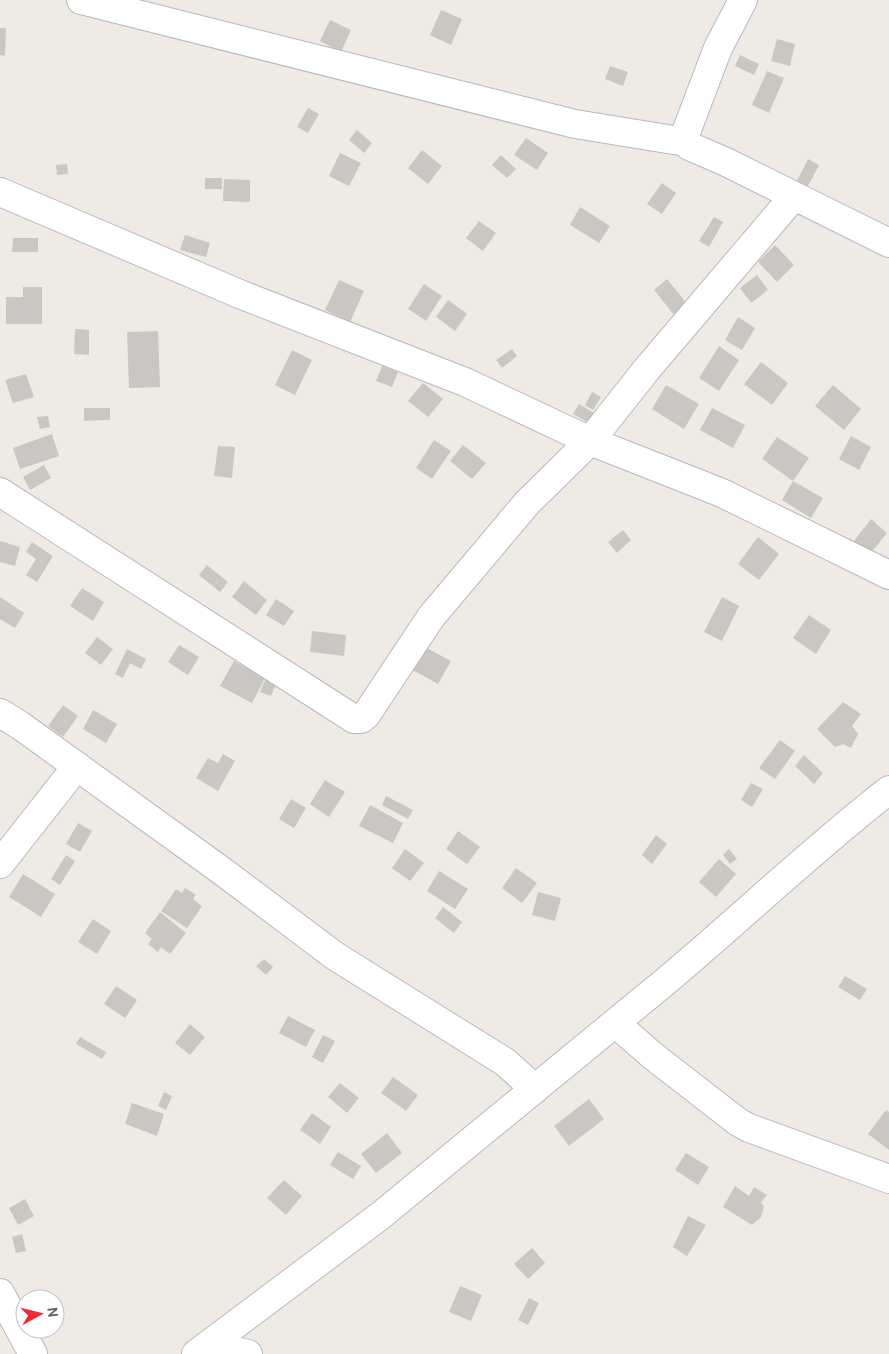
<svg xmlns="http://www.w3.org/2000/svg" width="889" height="1354" font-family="Cabin,sans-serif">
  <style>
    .building { fill: #cac6c1 }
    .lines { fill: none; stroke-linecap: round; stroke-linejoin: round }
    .minor-casing { stroke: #b5b8bc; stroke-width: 30 }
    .minor { stroke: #fff; stroke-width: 28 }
  </style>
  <rect width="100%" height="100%" fill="#efebe4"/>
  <g class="building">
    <path d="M 441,10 L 462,19 L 451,45 L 430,35 Z"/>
    <path d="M 330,20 L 351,30 L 341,52 L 320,41 Z"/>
    <path d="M 0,28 L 6,28 L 5,56 L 0,55 Z"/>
    <path d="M 777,39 L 795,44 L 790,66 L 771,61 Z"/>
    <path d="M 740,55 L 759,64 L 754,75 L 735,66 Z"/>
    <path d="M 610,66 L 628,72 L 623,86 L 605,79 Z"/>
    <path d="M 767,71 L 784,78 L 769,113 L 752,105 Z"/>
    <path d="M 308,108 L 319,114 L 308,133 L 297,127 Z"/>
    <path d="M 357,130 L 372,143 L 364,153 L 349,140 Z"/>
    <path d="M 526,138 L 548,153 L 537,170 L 514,155 Z"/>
    <path d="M 422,150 L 442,166 L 428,184 L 408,168 Z"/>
    <path d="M 340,153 L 361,163 L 349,186 L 329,176 Z"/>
    <path d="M 501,155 L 516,169 L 507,178 L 492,165 Z"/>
    <path d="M 808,159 L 819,165 L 808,186 L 797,181 Z"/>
    <path d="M 67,164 L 68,174 L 57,175 L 56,165 Z"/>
    <rect x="205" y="178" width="17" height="11"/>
    <path d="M 224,179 L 250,180 L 250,202 L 223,201 Z"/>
    <path d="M 662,183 L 676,193 L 662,214 L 647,204 Z"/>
    <path d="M 580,207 L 610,226 L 599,243 L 570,225 Z"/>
    <path d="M 714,217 L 723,222 L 709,247 L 699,241 Z"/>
    <path d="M 479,221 L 496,233 L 483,251 L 466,238 Z"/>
    <path d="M 185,235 L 210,243 L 206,257 L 180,250 Z"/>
    <path d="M 13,238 L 38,238 L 38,252 L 12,252 Z"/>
    <path d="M 775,245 L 794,265 L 777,282 L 758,262 Z"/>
    <path d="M 757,275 L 768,290 L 751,303 L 740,288 Z"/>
    <path d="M 667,279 L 688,305 L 675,316 L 654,290 Z"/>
    <path d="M 339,280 L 364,291 L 350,322 L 325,310 Z"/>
    <path d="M 424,284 L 442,296 L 426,321 L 408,309 Z"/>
    <path d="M 23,287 L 42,287 L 42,324 L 6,324 L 6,297 L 23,297 Z"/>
    <path d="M 448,300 L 467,314 L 455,331 L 436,317 Z"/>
    <path d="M 738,317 L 755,328 L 742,350 L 725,340 Z"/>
    <path d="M 75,329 L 89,330 L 89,355 L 74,354 Z"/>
    <path d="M 158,331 L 160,387 L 129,388 L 127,332 Z"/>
    <path d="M 719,346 L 739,360 L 719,391 L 699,378 Z"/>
    <path d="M 512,349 L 517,356 L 502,368 L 496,360 Z"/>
    <path d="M 292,350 L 312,360 L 295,395 L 275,385 Z"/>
    <path d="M 761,362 L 788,383 L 772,405 L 744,384 Z"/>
    <path d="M 382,366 L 398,372 L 392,387 L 376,381 Z"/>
    <path d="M 26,374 L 34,397 L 13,403 L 5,380 Z"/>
    <path d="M 423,383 L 443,399 L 428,417 L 408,401 Z"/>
    <path d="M 666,385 L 699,404 L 684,429 L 652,409 Z"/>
    <path d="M 833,385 L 861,409 L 844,430 L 815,406 Z"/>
    <path d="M 592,392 L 601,397 L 593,410 L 585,405 Z"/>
    <path d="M 579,404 L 594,413 L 589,423 L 573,414 Z"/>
    <path d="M 84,408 L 110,408 L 110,420 L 84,421 Z"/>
    <path d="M 712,408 L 745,425 L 733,448 L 700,430 Z"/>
    <path d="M 48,416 L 50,427 L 40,429 L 37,417 Z"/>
    <path d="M 52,434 L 59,456 L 20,469 L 13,448 Z"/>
    <path d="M 851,436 L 871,447 L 859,470 L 839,459 Z"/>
    <path d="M 777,437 L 809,458 L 793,481 L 823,498 L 811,518 L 782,500 L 793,481 L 762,459 Z"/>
    <path d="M 434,440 L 451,451 L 432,479 L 416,468 Z"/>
    <path d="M 463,445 L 486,463 L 472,479 L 450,461 Z"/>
    <path d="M 218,446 L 235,447 L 232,478 L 214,476 Z"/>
    <path d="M 44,465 L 51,478 L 30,490 L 23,477 Z"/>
    <path d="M 871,519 L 887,533 L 870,554 L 854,541 Z"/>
    <path d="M 623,530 L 631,540 L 617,553 L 608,542 Z"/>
    <path d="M 758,537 L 779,554 L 759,580 L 738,564 Z"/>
    <path d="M 0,541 L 20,547 L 15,566 L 0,562 Z"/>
    <path d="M 32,542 L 53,556 L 37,582 L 26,575 L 36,559 L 26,552 Z"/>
    <path d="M 207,565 L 228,582 L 220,592 L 199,575 Z"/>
    <path d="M 244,581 L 267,600 L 256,615 L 232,597 Z"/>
    <path d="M 82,588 L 104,602 L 93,621 L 70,606 Z"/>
    <path d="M 0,597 L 24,613 L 15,628 L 0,619 Z"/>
    <path d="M 722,597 L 739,606 L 722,641 L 704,632 Z"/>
    <path d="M 276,599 L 294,611 L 284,626 L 266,615 Z"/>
    <path d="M 809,615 L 831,630 L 816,654 L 793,638 Z"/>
    <path d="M 312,631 L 346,635 L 344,656 L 310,652 Z"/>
    <path d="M 97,637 L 113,649 L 101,665 L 85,653 Z"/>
    <path d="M 179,645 L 199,657 L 188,675 L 168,662 Z"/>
    <path d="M 423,646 L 451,661 L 438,684 L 411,669 Z"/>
    <path d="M 127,649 L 146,659 L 141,669 L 130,663 L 123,678 L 115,674 Z"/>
    <path d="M 234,661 L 265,678 L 252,703 L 220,686 Z"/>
    <path d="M 265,680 L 276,684 L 271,696 L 260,692 Z"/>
    <path d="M 843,702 L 861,714 L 852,726 L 858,734 L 851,748 L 843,744 L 835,747 L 817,729 Z"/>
    <path d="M 63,705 L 78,716 L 63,737 L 48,726 Z"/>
    <path d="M 93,710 L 117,724 L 106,743 L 83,729 Z"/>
    <path d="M 780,740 L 795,751 L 775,779 L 759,768 Z"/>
    <path d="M 223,754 L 235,761 L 218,791 L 196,778 L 208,758 L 218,763 Z"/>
    <path d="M 804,755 L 823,773 L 814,784 L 795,766 Z"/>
    <path d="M 325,780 L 345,792 L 329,817 L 310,804 Z"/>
    <path d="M 751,783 L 763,789 L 752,807 L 741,800 Z"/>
    <path d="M 386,796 L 413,810 L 408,819 L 382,805 Z"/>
    <path d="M 291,799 L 306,808 L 294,828 L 279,819 Z"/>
    <path d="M 370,805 L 403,823 L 393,843 L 359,826 Z"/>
    <path d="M 78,823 L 92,831 L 80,852 L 66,844 Z"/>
    <path d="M 458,831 L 480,847 L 467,864 L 446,849 Z"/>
    <path d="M 656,835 L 667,844 L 652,864 L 642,855 Z"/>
    <path d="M 405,849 L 424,863 L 410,881 L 392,868 Z"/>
    <path d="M 729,849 L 737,859 L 730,864 L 723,855 Z"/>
    <path d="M 66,855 L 75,861 L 60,885 L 51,879 Z"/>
    <path d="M 719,859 L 736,874 L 716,897 L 699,882 Z"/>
    <path d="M 516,868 L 537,883 L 522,903 L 502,888 Z"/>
    <path d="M 439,871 L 468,889 L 455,909 L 427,891 Z"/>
    <path d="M 23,874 L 55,894 L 41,917 L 9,897 Z"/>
    <path d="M 185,888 L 196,895 L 193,899 L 202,906 L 187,928 L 161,911 L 176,889 L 182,893 Z"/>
    <path d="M 538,892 L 561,898 L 555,921 L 532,915 Z"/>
    <path d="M 443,907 L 462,922 L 454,933 L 435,918 Z"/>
    <path d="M 160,912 L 186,933 L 170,954 L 161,947 L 158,952 L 148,944 L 152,939 L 145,933 Z"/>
    <path d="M 93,919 L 111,931 L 97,954 L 78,942 Z"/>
    <path d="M 264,959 L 273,967 L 266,975 L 256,966 Z"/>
    <path d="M 845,976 L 867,989 L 860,1000 L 838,987 Z"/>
    <path d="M 116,986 L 137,1000 L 125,1018 L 104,1004 Z"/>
    <path d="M 288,1016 L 315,1030 L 306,1047 L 279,1033 Z"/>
    <path d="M 190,1024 L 205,1037 L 190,1055 L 175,1043 Z"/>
    <path d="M 323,1035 L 335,1041 L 323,1063 L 312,1057 Z"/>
    <path d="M 80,1037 L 106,1052 L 102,1059 L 76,1044 Z"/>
    <path d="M 393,1077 L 418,1095 L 406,1111 L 381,1093 Z"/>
    <path d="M 340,1083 L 359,1098 L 347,1113 L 328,1097 Z"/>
    <path d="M 164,1092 L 172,1096 L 166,1110 L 158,1106 Z"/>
    <path d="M 589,1099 L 604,1119 L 569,1146 L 554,1126 Z"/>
    <path d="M 132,1103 L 164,1114 L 157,1136 L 125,1124 Z"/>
    <path d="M 886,1110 L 889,1112 L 889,1150 L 868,1134 Z"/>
    <path d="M 312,1113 L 331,1127 L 320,1144 L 300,1130 Z"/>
    <path d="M 387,1133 L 402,1153 L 376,1173 L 361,1154 Z"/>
    <path d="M 338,1152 L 361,1166 L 353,1179 L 330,1165 Z"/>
    <path d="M 686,1153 L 709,1167 L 698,1185 L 675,1170 Z"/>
    <path d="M 284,1180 L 302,1196 L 286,1215 L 267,1198 Z"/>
    <path d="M 735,1186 L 749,1196 L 754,1187 L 767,1195 L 761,1202 L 764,1207 L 761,1217 L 752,1225 L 723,1207 Z"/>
    <path d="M 25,1199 L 34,1216 L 18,1225 L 9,1208 Z"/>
    <path d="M 688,1216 L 706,1225 L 687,1256 L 673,1247 Z"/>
    <path d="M 22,1234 L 26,1251 L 16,1253 L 12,1237 Z"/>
    <path d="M 532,1248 L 545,1263 L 528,1279 L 514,1264 Z"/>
    <path d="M 460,1286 L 482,1295 L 471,1321 L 449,1312 Z"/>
    <path d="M 529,1298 L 539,1303 L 528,1325 L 518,1320 Z"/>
  </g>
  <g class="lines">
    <g class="minor-casing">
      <g id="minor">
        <path d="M 81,0 L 575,124 L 686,142"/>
        <path d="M 743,0 L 718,48 L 685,135 L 686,142 L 689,146 L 726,162 L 889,243"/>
        <path d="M 0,192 L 242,295 L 465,382 L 590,441 L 722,493 L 889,575"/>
        <path d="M 0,492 L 354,719 L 361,719 L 366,715 L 431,617 L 527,503 L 590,441 L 647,369 L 794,196"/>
        <path d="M 0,713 L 21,726 L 222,871 L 335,956 L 505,1062 L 535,1089"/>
        <path d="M 0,864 L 77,766"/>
        <path d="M 615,1023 L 653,1056 L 738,1122 L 749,1128 L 889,1179"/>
        <path d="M 0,1293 L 33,1354"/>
        <path d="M 209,1345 L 248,1354"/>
        <path d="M 196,1354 L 380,1216 L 666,981 C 741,918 812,850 889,790"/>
      </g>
    </g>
    <use href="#minor" class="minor"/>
  </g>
  <g transform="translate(40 1314) rotate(83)"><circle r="24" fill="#ffffff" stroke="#bec0c2"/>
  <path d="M0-4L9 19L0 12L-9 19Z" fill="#f22836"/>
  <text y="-8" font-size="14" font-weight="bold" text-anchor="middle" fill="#5c6266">N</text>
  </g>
</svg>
